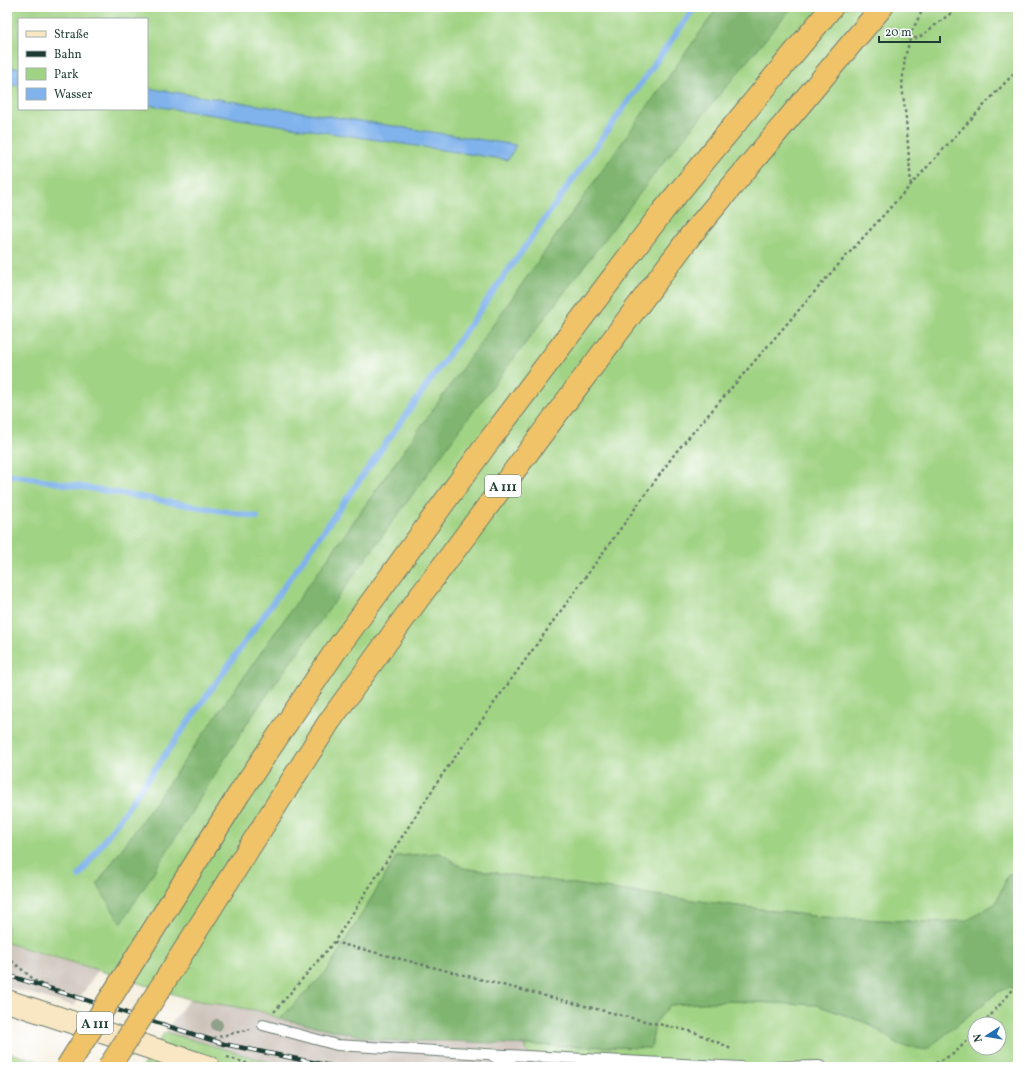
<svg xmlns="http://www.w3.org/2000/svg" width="1025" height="1074" font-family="Vollkorn,serif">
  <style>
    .industrial { fill: #ccc2b9 }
    .green { fill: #a0d383; stroke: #60885c; fill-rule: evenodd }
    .forest { fill: #80b571; stroke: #507952 }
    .water { fill: #80b2ec; stroke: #507890 }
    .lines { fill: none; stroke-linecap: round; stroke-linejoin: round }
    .stream { stroke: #80b2ec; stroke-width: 6 }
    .lane-casing { stroke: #6a7b6f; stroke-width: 12 }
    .secondary-casing { stroke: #6a7b6f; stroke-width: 24 }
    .highway-casing { stroke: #6a7b6f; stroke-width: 24 }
    .path { stroke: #6a7b6f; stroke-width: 2.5; stroke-dasharray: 3 3; stroke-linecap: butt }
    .lane { stroke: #fff; stroke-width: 10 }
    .secondary { stroke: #f9e7c3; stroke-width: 22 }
    .highway { stroke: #f0c369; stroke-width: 22 }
    .rail-casing { stroke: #1f3d34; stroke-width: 4.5 }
    .rail { stroke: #fff; stroke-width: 3; stroke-dasharray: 9; stroke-linecap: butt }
    .highway-bridge-casing { stroke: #6a7b6f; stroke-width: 24; stroke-linecap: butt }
    .highway-bridge { stroke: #f0c369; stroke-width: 22 }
    .tree { fill: #90a18b }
    .labels { text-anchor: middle; stroke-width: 4; stroke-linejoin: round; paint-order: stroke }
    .shield { fill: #fff; stroke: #627771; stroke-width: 1 }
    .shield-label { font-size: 13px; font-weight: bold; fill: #1f3d34 }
  </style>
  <rect width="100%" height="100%" fill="#fff"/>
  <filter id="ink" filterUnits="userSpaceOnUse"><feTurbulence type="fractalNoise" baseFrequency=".025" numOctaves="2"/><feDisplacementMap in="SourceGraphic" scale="8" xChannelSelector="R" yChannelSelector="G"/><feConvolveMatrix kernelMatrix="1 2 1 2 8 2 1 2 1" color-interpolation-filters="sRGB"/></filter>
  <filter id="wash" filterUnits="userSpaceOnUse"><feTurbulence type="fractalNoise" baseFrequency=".012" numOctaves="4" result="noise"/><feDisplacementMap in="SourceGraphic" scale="16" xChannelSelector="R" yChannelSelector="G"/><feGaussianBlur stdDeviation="0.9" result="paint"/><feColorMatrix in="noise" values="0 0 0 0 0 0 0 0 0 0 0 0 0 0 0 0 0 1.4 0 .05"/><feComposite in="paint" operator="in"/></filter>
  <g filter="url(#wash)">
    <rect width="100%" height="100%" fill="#f4eedc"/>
    <g class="industrial">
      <path d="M 7,943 L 28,950 L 98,970 L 74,1006 L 7,987 Z"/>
      <path d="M 189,999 L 260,1011 L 280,1019 L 384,1041 L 453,1041 L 524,1045 L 529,1056 L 555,1067 L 286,1067 L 165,1032 Z"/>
    </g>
    <g class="green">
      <path d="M 7,7 L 1018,7 L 1018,875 L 1008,874 L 996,903 L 966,921 L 924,922 L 821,917 L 624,891 L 463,868 L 440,853 L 397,856 L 327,971 L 280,1019 L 260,1011 L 189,999 L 98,970 L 7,943 ZM 19,19 L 147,19 L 147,109 L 19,109 Z"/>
      <path d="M 1009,987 L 1018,988 L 1018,1067 L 555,1067 L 529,1056 L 524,1045 L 651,1048 L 655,1023 L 670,1005 L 729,1001 L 817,1005 L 869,1024 L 899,1045 L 977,1009 L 998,992 ZM 975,1024 L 999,1024 L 999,1048 L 975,1048 Z"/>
      <path d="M 165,1032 L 286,1067 L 142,1067 Z"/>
      <path d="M 7,1052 L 58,1067 L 7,1067 Z"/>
    </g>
    <g class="forest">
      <path d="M 718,7 L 792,7 L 659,168 L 460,429 L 253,714 L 121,924 L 97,884 Z"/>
      <path d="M 440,853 L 463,868 L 624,891 L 821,917 L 924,922 L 966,921 L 996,903 L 1008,874 L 1018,875 L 1018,988 L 1009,987 L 998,992 L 926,1050 L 899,1045 L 869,1024 L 817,1005 L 729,1001 L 670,1005 L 655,1023 L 651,1048 L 524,1045 L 453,1041 L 384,1041 L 280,1019 L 327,971 L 397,856 Z"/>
    </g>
    <g class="water">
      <path d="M 7,67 L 19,68 L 19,86 L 7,84 Z"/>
      <path d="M 147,88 L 516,145 L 508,160 L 147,105 Z"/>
    </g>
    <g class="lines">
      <g class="stream">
        <path d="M 7,474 L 257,517"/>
        <path d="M 79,876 L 695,7"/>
      </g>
    </g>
  </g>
  <g filter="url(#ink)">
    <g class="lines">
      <g class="lane-casing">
        <g id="lane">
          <path d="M 263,1025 L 337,1045 L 486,1054 L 741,1067"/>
          <path d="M 494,1057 L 518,1067"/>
          <path d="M 775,1067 L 819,1066 L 822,1067"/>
        </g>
      </g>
      <g class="secondary-casing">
        <path id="secondary" d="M 7,1001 L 209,1067"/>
      </g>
      <g class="highway-casing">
        <g id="highway">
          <path d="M 123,978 L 239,794 L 334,653 L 489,441 L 663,211 L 832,7"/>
          <path d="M 159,990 L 329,722 L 418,599 L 691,235 L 882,7"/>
        </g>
      </g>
      <g class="path">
        <path d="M 924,7 L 911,33 L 911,36 L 913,38 L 917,38 L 921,36 L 959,7"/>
        <path d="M 911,185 L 906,119 L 902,85 L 905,57 L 911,36"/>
        <path d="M 334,942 L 636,1019 L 694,1032 L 726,1046 L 732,1050"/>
        <path d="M 7,957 L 38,983 L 85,999"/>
        <path d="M 274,1012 L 334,942 L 442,775 L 676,452 L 830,274 L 959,132 L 1018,69"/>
        <path d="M 162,1023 L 210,1039 L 250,1029"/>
        <path d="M 983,1024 L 1018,984"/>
        <path d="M 227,1057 L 259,1067"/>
        <path d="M 912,1067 L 934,1064 L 955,1053 L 975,1032"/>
      </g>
      <use href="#lane" class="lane"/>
      <use href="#secondary" class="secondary"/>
      <use href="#highway" class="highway"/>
      <g class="rail-casing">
        <path id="rail" d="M 7,975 L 224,1044 L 336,1067"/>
      </g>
      <use href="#rail" class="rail"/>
      <g class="highway-bridge-casing">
        <g id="highway-bridge">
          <path d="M 67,1067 L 123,978"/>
          <path d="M 109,1067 L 159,990"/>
        </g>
      </g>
      <use href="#highway-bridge" class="highway-bridge"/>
    </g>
    <circle class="tree" cx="217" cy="1025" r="6"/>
  </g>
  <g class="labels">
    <g class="shield">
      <rect x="485" y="475" width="36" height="22" rx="3"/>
      <rect x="77" y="1012" width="36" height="22" rx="3"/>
    </g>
    <g class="shield-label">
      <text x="503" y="491">A 111</text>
      <text x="95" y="1028">A 111</text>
    </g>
  </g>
  <rect width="1025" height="1074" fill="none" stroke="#fff" stroke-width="24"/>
  <rect x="18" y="18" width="130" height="92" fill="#ffffff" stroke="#a5b1ae"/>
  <rect x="26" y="31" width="20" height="6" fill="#f9e7c3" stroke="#a5b1ae"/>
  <text x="54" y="38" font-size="12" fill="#1f3d34">Straße</text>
  <rect x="26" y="51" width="20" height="6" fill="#1f3d34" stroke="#a5b1ae"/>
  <text x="54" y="58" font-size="12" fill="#1f3d34">Bahn</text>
  <rect x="26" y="68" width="20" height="12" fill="#a0d383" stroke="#a5b1ae"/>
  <text x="54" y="78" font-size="12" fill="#1f3d34">Park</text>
  <rect x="26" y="88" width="20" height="12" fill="#80b2ec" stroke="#a5b1ae"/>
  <text x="54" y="98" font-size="12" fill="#1f3d34">Wasser</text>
  <g transform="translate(987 1036) rotate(258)"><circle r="19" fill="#ffffff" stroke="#a5b1ae"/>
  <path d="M0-3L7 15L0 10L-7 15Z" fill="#1f6fb2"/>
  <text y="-6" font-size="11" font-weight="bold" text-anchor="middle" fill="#1f3d34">N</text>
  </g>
  <path d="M879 36v6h61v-6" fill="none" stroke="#1f3d34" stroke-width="2"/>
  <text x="885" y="36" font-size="12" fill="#1f3d34" stroke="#ffffff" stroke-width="3" paint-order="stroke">20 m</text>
</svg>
